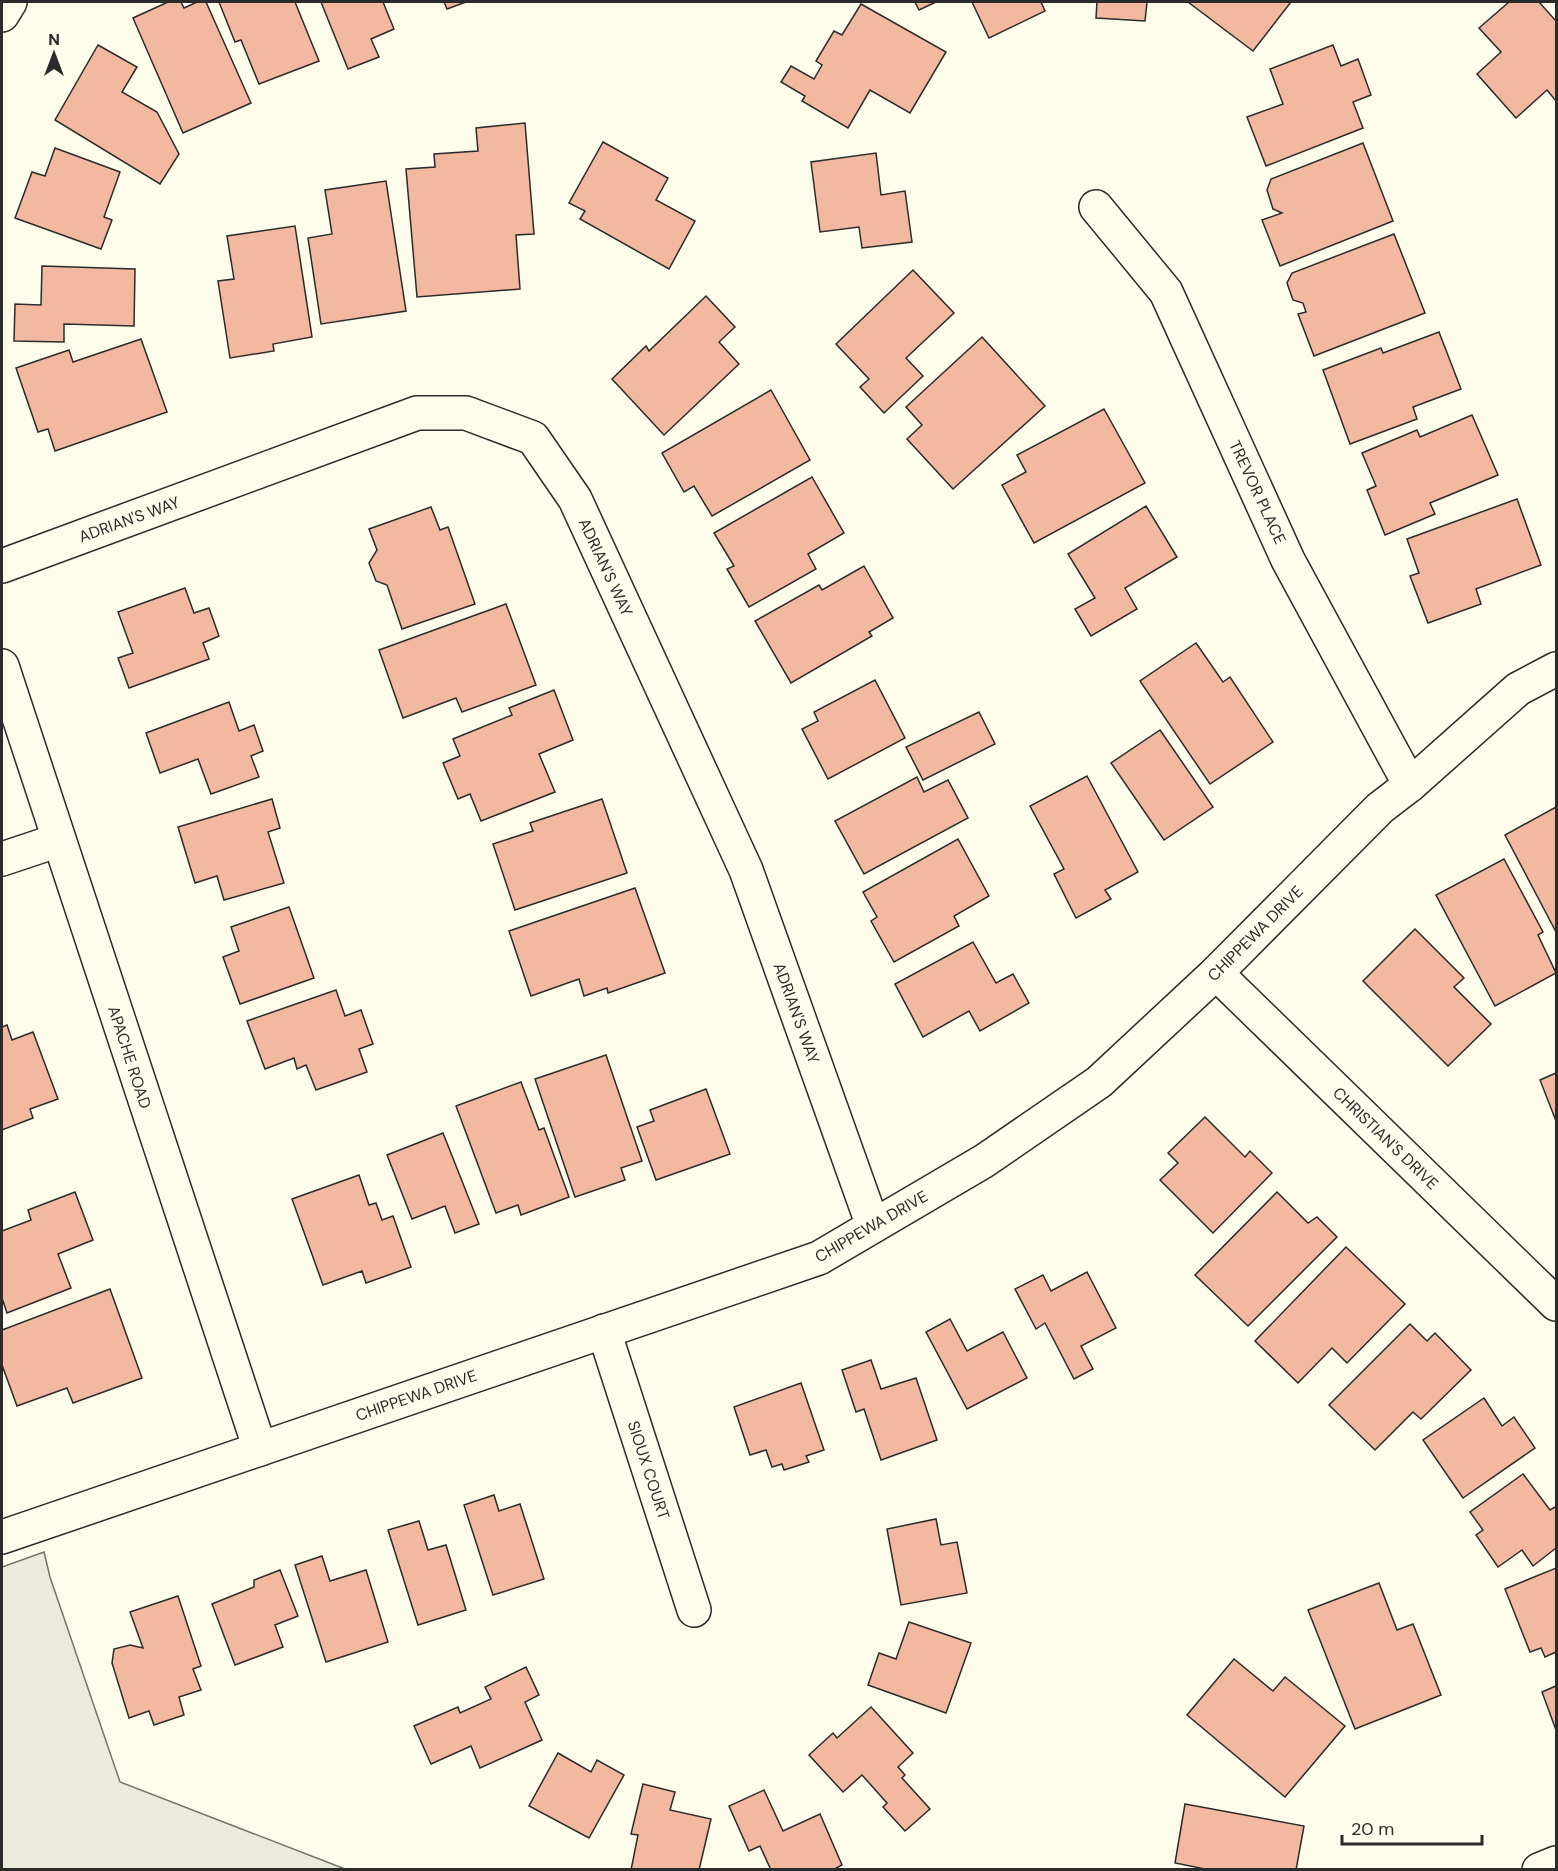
<svg xmlns="http://www.w3.org/2000/svg" width="1558" height="1871" font-family="'DM Sans',sans-serif">
  <style>
    .green { fill: #ecebdb; stroke: #74746e; stroke-width: 1.5 }
    .building { fill: #f2b8a0; stroke: #2b2b2b; stroke-width: 1.5 }
    .lines { fill: none; stroke-linecap: round; stroke-linejoin: round }
    .street-casing { stroke: #2b2b2b; stroke-width: 36 }
    .secondary-casing { stroke: #2b2b2b; stroke-width: 36 }
    .street { stroke: #fdfbea; stroke-width: 33 }
    .secondary { stroke: #fdfbea; stroke-width: 33 }
    .labels { text-anchor: middle; stroke-width: 4.5; stroke-linejoin: round; paint-order: stroke }
    .street-label { font-size: 16px; fill: #2b2b2b; stroke: #fdfbea }
  </style>
  <rect width="100%" height="100%" fill="#fdfbea"/>
  <path class="green" d="M 44,1552 L 50,1577 L 120,1782 L 345,1869 L 2,1869 L 2,1567 Z"/>
  <g class="building">
    <path d="M 168,2 L 181,2 L 184,8 L 197,2 L 206,2 L 251,103 L 183,133 L 133,18 Z"/>
    <path d="M 219,2 L 295,2 L 319,61 L 259,84 L 241,40 L 235,42 Z"/>
    <path d="M 321,2 L 383,2 L 394,29 L 371,39 L 379,57 L 348,69 Z"/>
    <path d="M 444,2 L 466,2 L 447,9 Z"/>
    <path d="M 915,2 L 936,2 L 919,10 Z"/>
    <path d="M 972,2 L 1041,2 L 1045,11 L 989,38 Z"/>
    <path d="M 1097,2 L 1147,2 L 1145,21 L 1096,18 Z"/>
    <path d="M 1188,2 L 1291,2 L 1253,51 Z"/>
    <path d="M 1509,2 L 1539,2 L 1556,21 L 1556,101 L 1547,90 L 1516,118 L 1477,74 L 1501,52 L 1479,28 Z"/>
    <path d="M 861,4 L 946,52 L 910,113 L 870,90 L 848,128 L 802,101 L 805,96 L 781,82 L 791,66 L 814,79 L 822,65 L 816,61 L 834,31 L 842,35 Z"/>
    <path d="M 98,45 L 137,67 L 122,92 L 157,112 L 179,154 L 160,184 L 55,120 Z"/>
    <path d="M 1333,45 L 1341,66 L 1358,59 L 1371,95 L 1353,102 L 1363,128 L 1266,166 L 1247,117 L 1283,104 L 1270,69 Z"/>
    <path d="M 525,123 L 534,234 L 516,235 L 520,289 L 417,297 L 406,169 L 435,167 L 434,154 L 478,151 L 476,128 Z"/>
    <path d="M 603,142 L 668,178 L 656,200 L 695,221 L 669,269 L 580,219 L 585,211 L 569,203 Z"/>
    <path d="M 1363,143 L 1393,221 L 1280,266 L 1262,220 L 1282,213 L 1273,209 L 1267,190 L 1271,179 Z"/>
    <path d="M 55,148 L 120,172 L 104,217 L 112,220 L 101,249 L 15,218 L 32,172 L 45,176 Z"/>
    <path d="M 876,153 L 881,195 L 905,191 L 912,242 L 862,248 L 859,227 L 820,232 L 811,162 Z"/>
    <path d="M 386,181 L 406,311 L 321,324 L 308,238 L 332,234 L 325,190 Z"/>
    <path d="M 295,226 L 312,337 L 273,344 L 274,351 L 230,358 L 218,281 L 234,279 L 227,236 Z"/>
    <path d="M 1394,234 L 1425,313 L 1314,356 L 1298,314 L 1306,312 L 1303,303 L 1293,300 L 1287,283 L 1292,273 Z"/>
    <path d="M 42,266 L 135,269 L 134,326 L 64,324 L 64,342 L 14,341 L 15,304 L 41,305 Z"/>
    <path d="M 913,270 L 954,313 L 906,358 L 923,376 L 884,413 L 860,387 L 869,379 L 836,344 Z"/>
    <path d="M 706,296 L 735,327 L 719,342 L 739,364 L 664,435 L 612,379 L 646,346 L 649,351 Z"/>
    <path d="M 1439,332 L 1461,389 L 1413,407 L 1417,419 L 1350,444 L 1323,370 L 1381,348 L 1383,353 Z"/>
    <path d="M 982,337 L 1045,406 L 953,489 L 907,439 L 922,425 L 906,407 Z"/>
    <path d="M 141,339 L 167,412 L 55,451 L 48,429 L 38,432 L 16,368 L 69,350 L 73,362 Z"/>
    <path d="M 771,390 L 810,460 L 712,516 L 694,486 L 684,492 L 662,453 Z"/>
    <path d="M 1104,409 L 1145,483 L 1034,543 L 1002,485 L 1026,472 L 1017,455 Z"/>
    <path d="M 1472,415 L 1498,475 L 1430,503 L 1435,514 L 1385,535 L 1367,490 L 1376,486 L 1362,453 L 1417,430 L 1420,437 Z"/>
    <path d="M 812,477 L 844,533 L 808,554 L 816,569 L 749,607 L 727,569 L 734,566 L 714,533 Z"/>
    <path d="M 1517,499 L 1541,565 L 1476,589 L 1481,604 L 1428,623 L 1410,576 L 1419,573 L 1407,539 Z"/>
    <path d="M 1146,506 L 1177,557 L 1125,588 L 1137,609 L 1091,636 L 1075,609 L 1095,598 L 1068,554 Z"/>
    <path d="M 431,507 L 440,530 L 448,527 L 475,604 L 402,629 L 387,585 L 376,581 L 369,563 L 377,550 L 369,529 Z"/>
    <path d="M 864,566 L 893,618 L 869,632 L 872,636 L 791,683 L 755,621 L 819,585 L 822,590 Z"/>
    <path d="M 185,588 L 194,613 L 209,608 L 219,636 L 203,643 L 209,659 L 129,688 L 118,658 L 133,653 L 118,612 Z"/>
    <path d="M 506,604 L 536,685 L 462,712 L 456,698 L 403,718 L 379,650 Z"/>
    <path d="M 1196,643 L 1223,682 L 1230,677 L 1273,742 L 1210,784 L 1140,681 Z"/>
    <path d="M 875,680 L 905,738 L 828,779 L 802,729 L 818,721 L 814,712 Z"/>
    <path d="M 554,690 L 573,740 L 539,754 L 555,792 L 481,821 L 470,794 L 458,799 L 443,763 L 460,756 L 453,739 L 512,715 L 509,708 Z"/>
    <path d="M 229,702 L 239,731 L 254,725 L 263,751 L 251,756 L 259,777 L 211,794 L 198,759 L 160,773 L 146,733 Z"/>
    <path d="M 979,712 L 995,744 L 923,780 L 906,747 Z"/>
    <path d="M 1160,730 L 1213,807 L 1164,840 L 1111,763 Z"/>
    <path d="M 1087,776 L 1138,872 L 1105,890 L 1111,899 L 1076,918 L 1054,874 L 1064,869 L 1030,806 Z"/>
    <path d="M 917,777 L 924,792 L 948,780 L 968,818 L 864,874 L 835,821 Z"/>
    <path d="M 272,799 L 280,828 L 268,832 L 284,883 L 224,900 L 217,876 L 195,883 L 178,827 Z"/>
    <path d="M 602,799 L 627,873 L 515,910 L 493,844 L 533,831 L 530,823 Z"/>
    <path d="M 1556,807 L 1556,932 L 1505,835 Z"/>
    <path d="M 958,839 L 989,896 L 954,916 L 959,926 L 894,962 L 871,921 L 877,917 L 863,892 Z"/>
    <path d="M 1504,859 L 1543,932 L 1538,935 L 1556,973 L 1495,1006 L 1436,895 Z"/>
    <path d="M 635,888 L 665,973 L 608,993 L 607,988 L 584,996 L 579,979 L 531,996 L 509,931 Z"/>
    <path d="M 289,907 L 314,978 L 240,1004 L 223,957 L 239,951 L 231,927 Z"/>
    <path d="M 1415,929 L 1464,978 L 1454,987 L 1491,1024 L 1448,1066 L 1363,981 Z"/>
    <path d="M 973,942 L 996,983 L 1013,974 L 1029,1003 L 980,1031 L 969,1011 L 923,1037 L 895,984 Z"/>
    <path d="M 336,990 L 345,1016 L 361,1010 L 373,1044 L 359,1049 L 367,1072 L 316,1090 L 306,1065 L 297,1069 L 294,1058 L 265,1069 L 247,1021 Z"/>
    <path d="M 7,1025 L 12,1040 L 33,1032 L 58,1099 L 30,1109 L 33,1118 L 2,1130 L 2,1027 Z"/>
    <path d="M 606,1055 L 642,1161 L 621,1168 L 625,1180 L 575,1197 L 535,1079 Z"/>
    <path d="M 1556,1073 L 1556,1121 L 1540,1080 Z"/>
    <path d="M 521,1082 L 539,1130 L 544,1128 L 569,1197 L 521,1215 L 518,1205 L 496,1213 L 456,1106 Z"/>
    <path d="M 706,1089 L 730,1154 L 656,1180 L 637,1127 L 654,1121 L 650,1110 Z"/>
    <path d="M 1205,1117 L 1245,1157 L 1250,1151 L 1272,1173 L 1213,1233 L 1160,1180 L 1178,1163 L 1168,1153 Z"/>
    <path d="M 443,1133 L 479,1224 L 455,1233 L 445,1206 L 412,1219 L 387,1155 Z"/>
    <path d="M 359,1175 L 369,1205 L 376,1203 L 382,1220 L 393,1216 L 411,1267 L 366,1283 L 362,1271 L 323,1285 L 292,1199 Z"/>
    <path d="M 75,1192 L 93,1240 L 58,1254 L 71,1288 L 7,1313 L 2,1298 L 2,1231 L 31,1220 L 28,1210 Z"/>
    <path d="M 1277,1192 L 1308,1223 L 1317,1217 L 1337,1237 L 1248,1326 L 1195,1275 Z"/>
    <path d="M 1346,1247 L 1405,1304 L 1347,1363 L 1332,1348 L 1298,1383 L 1255,1341 Z"/>
    <path d="M 1087,1272 L 1116,1328 L 1081,1346 L 1093,1369 L 1074,1379 L 1045,1323 L 1036,1329 L 1015,1289 L 1043,1275 L 1051,1291 Z"/>
    <path d="M 110,1289 L 142,1378 L 73,1403 L 67,1388 L 17,1406 L 2,1365 L 2,1330 Z"/>
    <path d="M 950,1319 L 967,1351 L 1003,1332 L 1027,1378 L 967,1409 L 926,1332 Z"/>
    <path d="M 1410,1324 L 1427,1341 L 1435,1333 L 1471,1370 L 1421,1419 L 1413,1412 L 1375,1450 L 1329,1405 Z"/>
    <path d="M 871,1360 L 881,1389 L 916,1378 L 937,1440 L 881,1460 L 864,1409 L 856,1412 L 842,1370 Z"/>
    <path d="M 801,1383 L 824,1450 L 806,1456 L 809,1462 L 784,1470 L 782,1464 L 772,1467 L 766,1450 L 750,1455 L 734,1407 Z"/>
    <path d="M 1484,1398 L 1502,1426 L 1514,1417 L 1535,1448 L 1463,1498 L 1423,1440 Z"/>
    <path d="M 1523,1474 L 1550,1510 L 1555,1507 L 1556,1509 L 1556,1548 L 1533,1566 L 1522,1550 L 1498,1567 L 1476,1535 L 1483,1530 L 1470,1512 Z"/>
    <path d="M 494,1495 L 499,1511 L 520,1504 L 544,1579 L 493,1595 L 464,1505 Z"/>
    <path d="M 936,1519 L 941,1545 L 957,1542 L 967,1593 L 901,1605 L 887,1529 Z"/>
    <path d="M 419,1521 L 428,1550 L 446,1545 L 466,1610 L 418,1625 L 388,1530 Z"/>
    <path d="M 322,1556 L 330,1581 L 366,1570 L 388,1642 L 326,1662 L 295,1565 Z"/>
    <path d="M 1556,1568 L 1556,1652 L 1545,1657 L 1541,1648 L 1530,1652 L 1505,1589 Z"/>
    <path d="M 280,1570 L 298,1616 L 275,1625 L 283,1647 L 235,1665 L 212,1604 L 254,1587 L 254,1580 Z"/>
    <path d="M 1379,1583 L 1397,1630 L 1413,1624 L 1441,1695 L 1355,1729 L 1308,1610 Z"/>
    <path d="M 178,1596 L 201,1666 L 193,1669 L 201,1690 L 179,1697 L 184,1715 L 154,1725 L 149,1711 L 129,1718 L 112,1663 L 114,1649 L 130,1645 L 143,1648 L 130,1612 Z"/>
    <path d="M 909,1622 L 971,1643 L 946,1713 L 868,1685 L 879,1653 L 896,1659 Z"/>
    <path d="M 1234,1659 L 1273,1691 L 1285,1677 L 1345,1726 L 1285,1797 L 1187,1715 Z"/>
    <path d="M 526,1667 L 539,1695 L 525,1702 L 542,1740 L 480,1768 L 471,1746 L 431,1764 L 414,1726 L 458,1707 L 460,1713 L 491,1699 L 485,1687 Z"/>
    <path d="M 1556,1686 L 1556,1730 L 1542,1692 Z"/>
    <path d="M 871,1707 L 913,1753 L 898,1767 L 905,1775 L 902,1778 L 930,1809 L 905,1831 L 883,1807 L 887,1803 L 862,1775 L 843,1792 L 809,1755 L 833,1733 L 837,1738 Z"/>
    <path d="M 558,1753 L 591,1772 L 597,1760 L 624,1775 L 589,1838 L 529,1806 Z"/>
    <path d="M 643,1784 L 675,1792 L 670,1810 L 711,1819 L 699,1870 L 631,1870 L 638,1835 L 631,1834 Z"/>
    <path d="M 764,1790 L 783,1831 L 820,1814 L 842,1865 L 833,1870 L 771,1870 L 760,1846 L 749,1851 L 729,1806 Z"/>
    <path d="M 1185,1804 L 1304,1826 L 1296,1870 L 1210,1870 L 1175,1863 Z"/>
  </g>
  <g class="lines">
    <g class="street-casing">
      <g id="street">
        <path d="M 2,15 L 10,2"/>
        <path d="M 1096,207 L 1166,292 L 1288,560 L 1410,785"/>
        <path d="M 2,566 L 417,413 L 466,413 L 533,438 L 575,499 L 746,870 L 873,1226"/>
        <path d="M 2,666 L 260,1449"/>
        <path d="M 2,859 L 59,840"/>
        <path d="M 1216,973 L 1556,1304"/>
        <path d="M 604,1331 L 694,1610"/>
        <path d="M 1539,1870 L 1556,1863"/>
      </g>
    </g>
    <g class="secondary-casing">
      <path id="secondary" d="M 2,1537 L 819,1258 L 984,1161 L 1099,1082 L 1216,973 L 1380,808 L 1410,785 L 1518,689 L 1556,669"/>
    </g>
    <use href="#street" class="street"/>
    <use href="#secondary" class="secondary"/>
  </g>
  <g class="labels">
    <g class="street-label">
      <text transform="translate(1258 492) rotate(65)" y="6">TREVOR PLACE</text>
      <text transform="translate(129 519) rotate(-20)" y="6">ADRIAN'S WAY</text>
      <text transform="translate(606 567) rotate(65)" y="6">ADRIAN'S WAY</text>
      <text transform="translate(1255 933) rotate(-45)" y="6">CHIPPEWA DRIVE</text>
      <text transform="translate(797 1013) rotate(70)" y="6">ADRIAN'S WAY</text>
      <text transform="translate(130 1057) rotate(72)" y="6">APACHE ROAD</text>
      <text transform="translate(1386 1138) rotate(44)" y="6">CHRISTIAN'S DRIVE</text>
      <text transform="translate(871 1226) rotate(-30)" y="6">CHIPPEWA DRIVE</text>
      <text transform="translate(416 1395) rotate(-19)" y="6">CHIPPEWA DRIVE</text>
      <text transform="translate(649 1470) rotate(72)" y="6">SIOUX COURT</text>
    </g>
  </g>
  <rect width="1558" height="1871" fill="none" stroke="#2b2b2b" stroke-width="6"/>
  <g transform="translate(54 54)" stroke="#fdfbea" stroke-width="4.5" paint-order="stroke">
  <path d="M0-4.5L10 22L0 15L-10 22Z" fill="#2b2b2b"/>
  <text y="-9" font-size="16" font-weight="bold" text-anchor="middle" fill="#2b2b2b">N</text>
  </g>
  <path d="M1342 1835v9h140v-9" fill="none" stroke="#2b2b2b" stroke-width="3"/>
  <text x="1351" y="1835" font-size="18" fill="#2b2b2b" stroke="#fdfbea" stroke-width="4.5" paint-order="stroke">20 m</text>
</svg>
